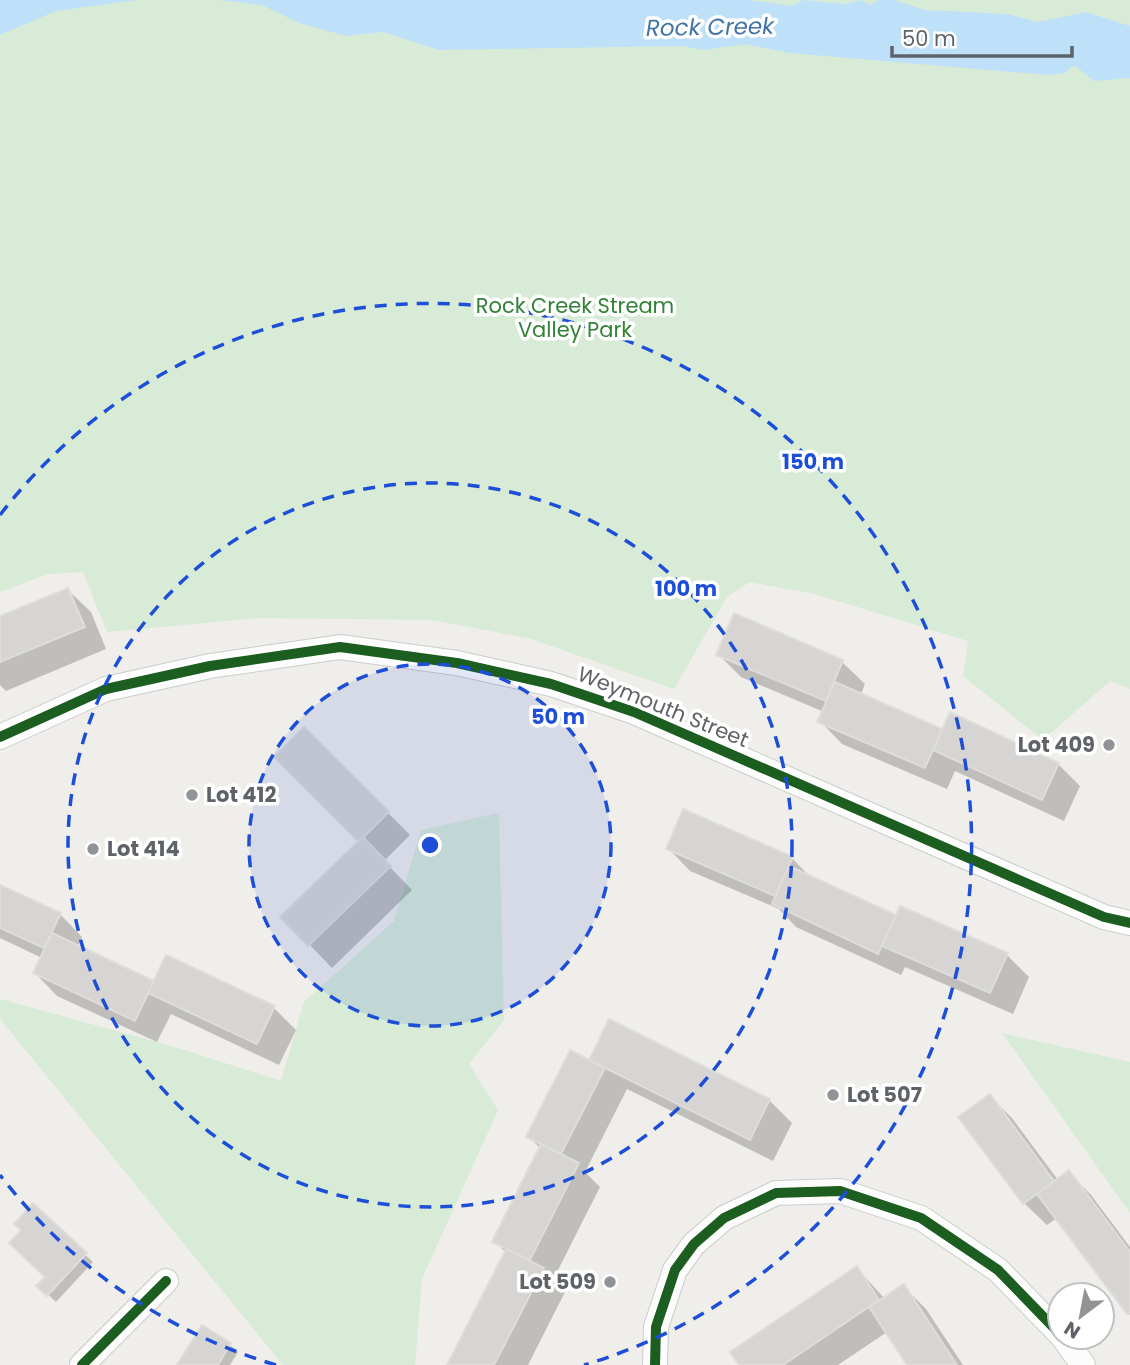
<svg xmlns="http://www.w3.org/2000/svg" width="1130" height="1365" font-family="Poppins,sans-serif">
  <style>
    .green { fill: #d8ebd6 }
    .water { fill: #bfe0f9 }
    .shadow { fill: #0003 }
    .building { fill: #d6d5d3; stroke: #deddd9; stroke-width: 2 }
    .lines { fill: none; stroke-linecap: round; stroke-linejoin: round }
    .street-casing { stroke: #cbcccc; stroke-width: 26 }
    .street { stroke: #fdfcfc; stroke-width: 24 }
    .cycleway-casing { stroke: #fff; stroke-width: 15 }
    .cycleway { stroke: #1b5e20; stroke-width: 10 }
    .ring { fill: none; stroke: #1d4ed8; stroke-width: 3.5; stroke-dasharray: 12 9 }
    .poi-dot { fill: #919496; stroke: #fff; stroke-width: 2.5 }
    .labels { text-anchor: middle; stroke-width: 7; stroke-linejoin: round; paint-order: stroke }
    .park-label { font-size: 21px; fill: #348238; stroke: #fff }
    .street-label { font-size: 21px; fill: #5f6368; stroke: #fff }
    .poi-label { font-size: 21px; font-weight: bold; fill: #5f6368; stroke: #fff; text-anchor: start }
    .water-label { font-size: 23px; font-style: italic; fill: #4174aa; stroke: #fff }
    .centre { fill: #1d4ed8; stroke: #fff; stroke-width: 3.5 }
    .ring-label { font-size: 21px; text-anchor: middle; font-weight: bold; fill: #1d4ed8; stroke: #fff; stroke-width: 7; stroke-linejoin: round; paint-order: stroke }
  </style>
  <rect width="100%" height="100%" fill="#efeeea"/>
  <g class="green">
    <path d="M 0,0 L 1130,0 L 1130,689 L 1110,681 L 1043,740 L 963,676 L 968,641 L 815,594 L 750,582 L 727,597 L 674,689 L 531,639 L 433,620 L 259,618 L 107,632 L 83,572 L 48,574 L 0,592 Z"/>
    <path d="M 499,813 L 504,1020 L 469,1064 L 498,1110 L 422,1279 L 415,1365 L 283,1365 L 0,1019 L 0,999 L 175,1047 L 281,1081 L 304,1002 L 394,921 L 421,830 Z"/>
    <path d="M 1002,1033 L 1130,1062 L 1130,1213 Z"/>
  </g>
  <g class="water">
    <path d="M 0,0 L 137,0 L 56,11 L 0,35 Z"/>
    <path d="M 217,0 L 749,0 L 792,6 L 803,0 L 845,4 L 861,0 L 870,5 L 878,0 L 894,0 L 925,10 L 1008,14 L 1038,22 L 1086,12 L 1130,26 L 1130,78 L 1094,81 L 1074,65 L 1065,73 L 1047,75 L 790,53 L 746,44 L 704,50 L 682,46 L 439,50 L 383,32 L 346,36 L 299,23 L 262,5 Z"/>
  </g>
  <g class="shadow">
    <path d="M 68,590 L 91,612 L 106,649 L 6,691 L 0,685 L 0,618 Z"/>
    <path d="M 718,654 L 842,662 L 865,684 L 860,696 L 943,732 L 1058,764 L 1080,786 L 1064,821 L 955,771 L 947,789 L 842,744 L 820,721 L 824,712 L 741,677 Z"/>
    <path d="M 304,729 L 410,835 L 384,861 L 412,890 L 332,968 L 283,917 L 362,842 Z"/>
    <path d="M 668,848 L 792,858 L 812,879 L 897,918 L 1007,955 L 1029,977 L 1013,1014 L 905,967 L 901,975 L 796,927 L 779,909 L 690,871 Z"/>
    <path d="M 0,886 L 60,914 L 82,937 L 78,947 L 154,983 L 274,1008 L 296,1030 L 279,1065 L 171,1014 L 157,1042 L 57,996 L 35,973 L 42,958 L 0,938 Z"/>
    <path d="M 610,1022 L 769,1100 L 792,1123 L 773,1161 L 627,1089 L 585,1172 L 600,1187 L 553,1280 L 565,1292 L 528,1365 L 449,1365 L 506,1253 L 495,1241 L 541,1149 L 528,1136 L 590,1063 Z"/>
    <path d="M 989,1096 L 1012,1118 L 1058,1180 L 1068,1172 L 1091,1195 L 1130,1247 L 1130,1315 L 1057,1218 L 1047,1225 L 1024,1203 Z"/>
    <path d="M 33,1206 L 93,1262 L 56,1302 L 39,1286 L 47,1277 Z"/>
    <path d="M 857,1268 L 884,1298 L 903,1286 L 926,1309 L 963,1365 L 909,1365 L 887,1332 L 838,1365 L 741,1365 Z"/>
    <path d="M 203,1327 L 230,1345 L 238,1352 L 230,1365 L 179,1365 Z"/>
  </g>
  <g class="building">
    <path d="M 68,588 L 85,627 L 0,662 L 0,616 Z"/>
    <path d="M 734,613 L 843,660 L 826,701 L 716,655 Z"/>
    <path d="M 835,682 L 942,729 L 925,768 L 817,722 Z"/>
    <path d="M 950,712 L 1059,763 L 1042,800 L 933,750 Z"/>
    <path d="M 304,727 L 389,812 L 359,842 L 274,757 Z"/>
    <path d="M 683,809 L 793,857 L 775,896 L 666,849 Z"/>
    <path d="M 363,837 L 391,866 L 308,946 L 280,917 Z"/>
    <path d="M 789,866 L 896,915 L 878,954 L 772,904 Z"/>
    <path d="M 0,885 L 61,913 L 44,948 L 0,928 Z"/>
    <path d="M 900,906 L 1008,953 L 990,993 L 882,946 Z"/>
    <path d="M 52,933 L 154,981 L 135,1021 L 33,973 Z"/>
    <path d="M 166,955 L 275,1006 L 257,1044 L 148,993 Z"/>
    <path d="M 609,1019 L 770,1099 L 750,1140 L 589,1060 Z"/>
    <path d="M 570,1050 L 605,1068 L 561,1154 L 526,1137 Z"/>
    <path d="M 990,1094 L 1054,1181 L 1023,1204 L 958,1117 Z"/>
    <path d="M 541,1144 L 579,1163 L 530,1260 L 492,1242 Z"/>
    <path d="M 1069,1170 L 1130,1252 L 1130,1312 L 1127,1314 L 1037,1194 Z"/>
    <path d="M 33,1203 L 87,1253 L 47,1296 L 36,1286 L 45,1277 L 9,1243 L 21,1230 L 14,1224 Z"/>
    <path d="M 506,1249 L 544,1268 L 494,1365 L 447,1365 Z"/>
    <path d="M 857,1266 L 879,1300 L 783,1365 L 739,1365 L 730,1352 Z"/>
    <path d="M 904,1284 L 957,1365 L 907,1365 L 869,1307 Z"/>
    <path d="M 202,1325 L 231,1343 L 218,1365 L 177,1365 Z"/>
  </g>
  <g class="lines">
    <g class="street-casing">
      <g id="street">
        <path d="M 0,737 L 106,689 L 210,666 L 340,647 L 457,663 L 551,684 L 634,712 L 1104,917 L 1130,923"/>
        <path d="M 1063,1337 L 1083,1365"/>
        <path d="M 82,1365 L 166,1281"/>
        <path d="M 655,1365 L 656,1327 L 675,1270 L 694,1244 L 724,1218 L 776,1193 L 840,1191 L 921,1218 L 998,1270 L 1060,1334"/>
      </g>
    </g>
    <use href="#street" class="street"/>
    <g class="cycleway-casing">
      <g id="cycleway">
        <path d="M 0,737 L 106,689 L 210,666 L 340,647 L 457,663 L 551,684 L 634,712 L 1104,917 L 1130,923"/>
        <path d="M 82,1365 L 166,1281"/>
        <path d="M 655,1365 L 656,1327 L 675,1270 L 694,1244 L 724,1218 L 776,1193 L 840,1191 L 921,1218 L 998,1270 L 1060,1334"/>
      </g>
    </g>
    <use href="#cycleway" class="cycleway"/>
  </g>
  <circle cx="430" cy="845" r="181" fill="#1d4ed8" fill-opacity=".12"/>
  <g class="ring">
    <circle cx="430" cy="845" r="181"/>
    <circle cx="430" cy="845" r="362"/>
    <path d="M276 1365A542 542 0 0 1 0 1175M0 515A542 542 0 1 1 584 1365"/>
  </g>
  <g class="poi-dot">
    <circle cx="1109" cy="745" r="7"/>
    <circle cx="192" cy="795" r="7"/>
    <circle cx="93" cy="849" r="7"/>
    <circle cx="833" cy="1095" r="7"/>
    <circle cx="610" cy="1282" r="7"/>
  </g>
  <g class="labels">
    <g class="park-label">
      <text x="575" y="313">Rock Creek Stream<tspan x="575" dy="24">Valley Park</tspan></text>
    </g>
    <g class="street-label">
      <text transform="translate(663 707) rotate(22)" y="7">Weymouth Street</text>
    </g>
    <g class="poi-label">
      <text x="1095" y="752" text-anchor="end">Lot 409</text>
      <text x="206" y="802">Lot 412</text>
      <text x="107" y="856">Lot 414</text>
      <text x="847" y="1102">Lot 507</text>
      <text x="596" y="1289" text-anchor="end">Lot 509</text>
    </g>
    <g class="water-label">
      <text transform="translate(710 27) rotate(-1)" y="8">Rock Creek</text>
    </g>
  </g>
  <circle cx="430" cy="845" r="10" class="centre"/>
  <g class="ring-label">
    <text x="813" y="469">150 m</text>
    <text x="686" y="596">100 m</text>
    <text x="558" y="724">50 m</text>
  </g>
  <g transform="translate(1081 1316) rotate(212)"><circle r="33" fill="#ffffff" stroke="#bfc1c3" stroke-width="2"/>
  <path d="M0-5L12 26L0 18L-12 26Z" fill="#919496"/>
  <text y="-10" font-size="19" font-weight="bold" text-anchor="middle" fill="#5f6368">N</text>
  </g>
  <path d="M892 46v10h180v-10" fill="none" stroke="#5f6368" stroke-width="3.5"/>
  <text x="902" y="46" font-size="21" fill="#5f6368" stroke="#ffffff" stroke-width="5" paint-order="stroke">50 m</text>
</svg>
